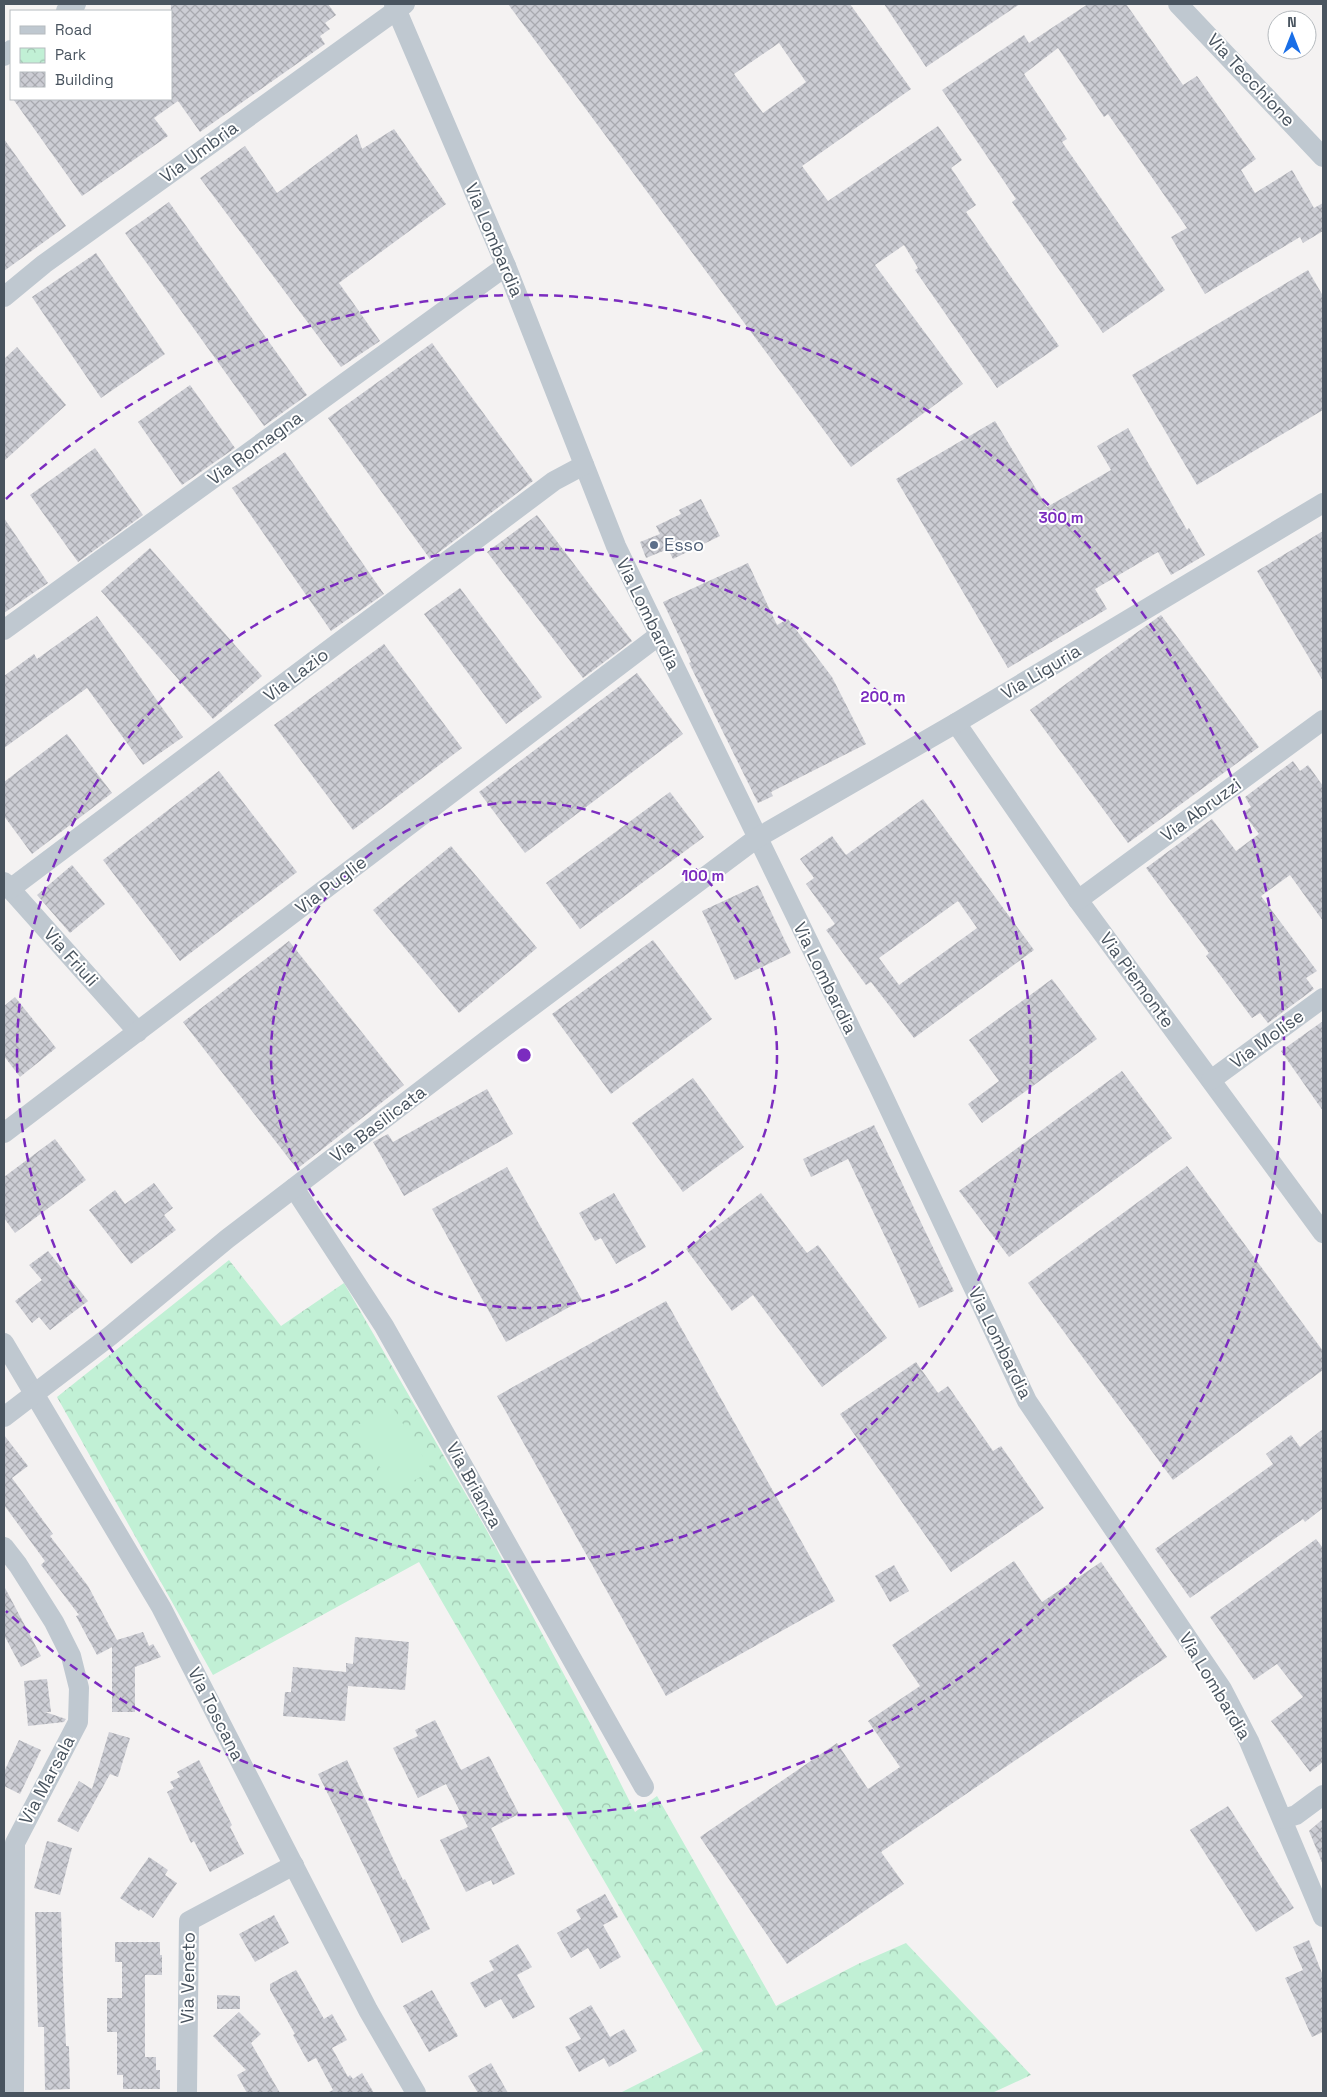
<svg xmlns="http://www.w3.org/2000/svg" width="1327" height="2097" font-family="'Space Grotesk',sans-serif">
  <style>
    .park { fill: url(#park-crowns) }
    .pitch { fill: #c1f0d5 }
    .building { fill: url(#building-cross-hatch); fill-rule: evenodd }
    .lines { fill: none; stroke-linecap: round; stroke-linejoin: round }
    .minor { stroke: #bfc8d0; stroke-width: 20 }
    .ring { fill: none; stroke: #7b2cbf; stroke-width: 2.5; stroke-dasharray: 9 6 }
    .service-dot { fill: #5c6f8a; stroke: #fff; stroke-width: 2 }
    .labels { text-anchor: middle; stroke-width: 4; stroke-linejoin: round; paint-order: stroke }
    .street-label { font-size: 18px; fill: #49545f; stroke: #fff }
    .service-label { font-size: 18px; fill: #4e5e75; stroke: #fff; text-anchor: start }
    .centre { fill: #7b2cbf; stroke: #fff; stroke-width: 2.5 }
    .ring-label { font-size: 15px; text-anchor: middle; font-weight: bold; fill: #7b2cbf; stroke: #fff; stroke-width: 4; stroke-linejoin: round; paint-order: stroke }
  </style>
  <defs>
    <pattern id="park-crowns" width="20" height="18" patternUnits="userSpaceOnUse" patternTransform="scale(1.25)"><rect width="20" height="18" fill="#c1f0d5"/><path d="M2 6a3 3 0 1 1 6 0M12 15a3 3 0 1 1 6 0" fill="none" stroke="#9fc5b0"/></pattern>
    <pattern id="building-cross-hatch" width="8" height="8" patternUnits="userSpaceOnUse" patternTransform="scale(1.25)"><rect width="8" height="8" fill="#cccdd4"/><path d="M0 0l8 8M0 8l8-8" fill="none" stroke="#a8a9af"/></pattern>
  </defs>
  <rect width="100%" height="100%" fill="#f4f2f2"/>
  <path class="park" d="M 229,1260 L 281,1326 L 344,1283 L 486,1529 L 591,1725 L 635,1812 L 657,1796 L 776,2006 L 858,1964 L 906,1943 L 1031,2075 L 992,2093 L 620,2093 L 703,2051 L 419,1562 L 213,1675 L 57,1397 Z"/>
  <path class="pitch" d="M 392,1406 L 432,1471 L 394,1491 L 356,1426 Z"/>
  <g class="building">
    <path d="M 171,4 L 328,4 L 336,15 L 325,23 L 330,29 L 320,36 L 325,44 L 200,132 L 178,101 L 154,118 L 168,136 L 82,196 L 13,99 L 171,99 Z"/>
    <path d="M 508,4 L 850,4 L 911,89 L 802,166 L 828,201 L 938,126 L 962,160 L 951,168 L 976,205 L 966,212 L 1059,346 L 997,388 L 915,270 L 918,268 L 904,245 L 875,265 L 963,384 L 851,467 ZM 779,43 L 806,82 L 763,113 L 734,74 Z"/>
    <path d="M 884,4 L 1020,4 L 926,67 Z"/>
    <path d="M 1088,4 L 1126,4 L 1183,85 L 1197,76 L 1256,159 L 1241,170 L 1255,193 L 1292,170 L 1314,208 L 1323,203 L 1323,231 L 1303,243 L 1300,237 L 1205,294 L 1171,237 L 1187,228 L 1108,114 L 1104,117 L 1058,48 L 1024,74 L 1067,139 L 1062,142 L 1165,290 L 1103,333 L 1012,202 L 1016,199 L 942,90 L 1024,35 L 1029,43 Z"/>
    <path d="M 394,129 L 446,204 L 339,283 L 380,341 L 341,367 L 200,178 L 245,146 L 277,193 L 357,134 L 362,149 Z"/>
    <path d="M 4,139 L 66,226 L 4,271 Z"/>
    <path d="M 169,202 L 307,395 L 264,426 L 125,233 Z"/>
    <path d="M 96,253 L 165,354 L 101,398 L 32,297 Z"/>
    <path d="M 1308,270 L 1323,296 L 1323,410 L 1197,485 L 1132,375 Z"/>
    <path d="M 432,343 L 533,481 L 430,559 L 328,418 Z"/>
    <path d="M 17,347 L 66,405 L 4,461 L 4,359 Z"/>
    <path d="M 190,385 L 235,448 L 182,485 L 138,422 Z"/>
    <path d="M 995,421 L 1047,507 L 1111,470 L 1097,446 L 1128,428 L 1187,530 L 1189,528 L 1205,555 L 1171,575 L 1158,552 L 1095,589 L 1107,609 L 1008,668 L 896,479 Z"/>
    <path d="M 95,448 L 143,515 L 78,562 L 30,495 Z"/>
    <path d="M 285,452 L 384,594 L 331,631 L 232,488 Z"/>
    <path d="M 701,499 L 720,536 L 673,559 L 668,549 L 646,558 L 640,542 L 660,534 L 656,526 L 681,514 L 679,510 Z"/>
    <path d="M 537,515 L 632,641 L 583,678 L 487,552 Z"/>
    <path d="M 4,518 L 48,583 L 4,613 Z"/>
    <path d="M 1323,531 L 1323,681 L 1257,571 Z"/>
    <path d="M 150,548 L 262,676 L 213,719 L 101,591 Z"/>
    <path d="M 748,563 L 777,625 L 788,619 L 832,677 L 866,744 L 771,792 L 773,796 L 758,803 L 689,663 L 691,662 L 663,602 Z"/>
    <path d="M 460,588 L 542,697 L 506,724 L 424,614 Z"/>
    <path d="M 1161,615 L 1259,747 L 1128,843 L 1030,710 Z"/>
    <path d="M 97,616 L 183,737 L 143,765 L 87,688 L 4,748 L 4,676 L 34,654 L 37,659 Z"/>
    <path d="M 384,644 L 462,748 L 353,830 L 274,725 Z"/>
    <path d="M 637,673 L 683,734 L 525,853 L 479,792 Z"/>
    <path d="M 67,734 L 112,793 L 32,854 L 4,816 L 4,782 Z"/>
    <path d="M 1293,761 L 1300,771 L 1308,765 L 1323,786 L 1323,921 L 1290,875 L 1261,896 L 1317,971 L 1306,978 L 1314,989 L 1268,1023 L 1260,1013 L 1252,1018 L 1206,956 L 1209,953 L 1146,868 L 1212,819 L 1236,851 L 1259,834 L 1243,813 L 1251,807 L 1245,797 Z"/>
    <path d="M 219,771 L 297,872 L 180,961 L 103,860 Z"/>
    <path d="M 670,792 L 704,837 L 580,929 L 546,883 Z"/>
    <path d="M 923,799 L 1034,950 L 914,1038 L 871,982 L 866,985 L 826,930 L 835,924 L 806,884 L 814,878 L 800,859 L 832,836 L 846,855 ZM 958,901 L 977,928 L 899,985 L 879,958 Z"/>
    <path d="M 451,846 L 537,948 L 459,1013 L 373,910 Z"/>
    <path d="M 72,865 L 105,904 L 70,933 L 37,895 Z"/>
    <path d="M 758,885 L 791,953 L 735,980 L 702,911 Z"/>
    <path d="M 653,940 L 712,1019 L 611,1094 L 552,1014 Z"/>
    <path d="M 289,941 L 404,1085 L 297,1169 L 183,1022 Z"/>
    <path d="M 1052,979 L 1097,1039 L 982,1123 L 968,1104 L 999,1081 L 969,1040 Z"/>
    <path d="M 15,997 L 56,1048 L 20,1077 L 4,1056 L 4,1006 Z"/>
    <path d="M 1323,1021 L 1323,1111 L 1281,1051 Z"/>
    <path d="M 1122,1071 L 1172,1138 L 1009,1257 L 959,1191 Z"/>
    <path d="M 693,1078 L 744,1147 L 683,1192 L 632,1123 Z"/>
    <path d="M 487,1089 L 513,1134 L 404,1196 L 373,1142 L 388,1134 L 393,1142 Z"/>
    <path d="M 874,1125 L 954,1291 L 919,1308 L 848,1159 L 811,1177 L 803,1159 Z"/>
    <path d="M 55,1139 L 86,1180 L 15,1233 L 4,1218 L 4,1177 Z"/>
    <path d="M 1187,1166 L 1323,1351 L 1323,1370 L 1173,1480 L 1028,1283 Z"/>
    <path d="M 507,1167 L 582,1300 L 506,1342 L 432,1209 Z"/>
    <path d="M 154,1183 L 173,1208 L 164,1215 L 176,1230 L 131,1264 L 89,1210 L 115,1190 L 125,1204 Z"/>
    <path d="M 614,1193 L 646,1247 L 616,1264 L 601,1238 L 595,1241 L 579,1213 Z"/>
    <path d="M 761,1193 L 807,1253 L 818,1245 L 887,1338 L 822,1387 L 753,1295 L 732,1311 L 686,1249 Z"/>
    <path d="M 48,1251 L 88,1301 L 50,1330 L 39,1317 L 32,1323 L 15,1301 L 42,1280 L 29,1265 Z"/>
    <path d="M 666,1301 L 835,1601 L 666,1696 L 497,1396 Z"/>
    <path d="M 916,1362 L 938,1393 L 948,1386 L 993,1451 L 1001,1446 L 1044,1508 L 951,1572 L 840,1414 Z"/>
    <path d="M 1323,1429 L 1323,1508 L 1305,1522 L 1303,1519 L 1190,1598 L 1155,1549 L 1273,1464 L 1266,1454 L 1291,1435 L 1300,1447 Z"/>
    <path d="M 4,1435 L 28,1466 L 12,1478 L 53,1534 L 50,1536 L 88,1586 L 117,1640 L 143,1632 L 149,1646 L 153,1644 L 161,1657 L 135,1667 L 135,1712 L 112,1712 L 112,1647 L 97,1655 L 76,1616 L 79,1615 L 41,1565 L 45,1561 L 4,1505 Z"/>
    <path d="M 1316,1539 L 1323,1548 L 1323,1762 L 1310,1772 L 1271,1721 L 1303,1697 L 1277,1664 L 1254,1680 L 1210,1617 Z"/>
    <path d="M 1014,1561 L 1042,1602 L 1101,1562 L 1167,1657 L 881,1852 L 904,1884 L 787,1964 L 700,1837 L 837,1743 L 868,1789 L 900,1767 L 868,1721 L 920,1686 L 892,1645 Z"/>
    <path d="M 894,1565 L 909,1591 L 890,1602 L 875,1576 Z"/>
    <path d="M 4,1586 L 41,1656 L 21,1667 L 4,1635 Z"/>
    <path d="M 355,1637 L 409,1642 L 405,1690 L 348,1686 L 345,1721 L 283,1716 L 285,1692 L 291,1692 L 293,1667 L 346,1672 L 346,1663 L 353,1664 Z"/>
    <path d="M 47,1679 L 51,1712 L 45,1712 L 66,1719 L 64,1722 L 28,1726 L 24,1681 Z"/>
    <path d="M 435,1720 L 461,1770 L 489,1756 L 519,1814 L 491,1828 L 515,1874 L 493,1885 L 491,1880 L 466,1892 L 440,1840 L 468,1827 L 446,1784 L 418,1798 L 393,1748 L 418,1736 L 415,1730 Z"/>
    <path d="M 109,1732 L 130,1738 L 118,1777 L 110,1774 L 78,1832 L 57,1821 L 79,1781 L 92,1789 Z"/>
    <path d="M 19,1740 L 41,1750 L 20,1794 L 4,1786 L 4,1772 Z"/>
    <path d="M 199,1760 L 232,1825 L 230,1827 L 244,1854 L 210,1872 L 194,1841 L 191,1843 L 167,1792 L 174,1788 L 170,1782 L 180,1777 L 177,1772 Z"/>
    <path d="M 347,1760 L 403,1880 L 405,1879 L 430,1929 L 402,1943 L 318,1774 Z"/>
    <path d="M 1228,1806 L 1294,1908 L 1256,1932 L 1190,1830 Z"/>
    <path d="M 1323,1819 L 1323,1865 L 1309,1831 Z"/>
    <path d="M 47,1841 L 72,1848 L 60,1895 L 34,1888 Z"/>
    <path d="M 149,1857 L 168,1870 L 165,1875 L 177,1883 L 153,1918 L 140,1909 L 139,1911 L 120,1898 Z"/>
    <path d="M 605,1894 L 618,1917 L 603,1925 L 621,1957 L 600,1969 L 588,1948 L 571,1958 L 557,1933 L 581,1919 L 576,1910 Z"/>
    <path d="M 35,1912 L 61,1912 L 63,1978 L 66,2046 L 69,2046 L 70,2089 L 45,2090 L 44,2027 L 38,2027 Z"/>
    <path d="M 274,1915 L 289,1943 L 255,1962 L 239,1934 Z"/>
    <path d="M 1309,1940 L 1323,1976 L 1323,2032 L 1312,2037 L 1285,1978 L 1303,1970 L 1293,1947 Z"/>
    <path d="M 115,1942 L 160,1942 L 160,1955 L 162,1955 L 162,1975 L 145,1975 L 145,2057 L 156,2057 L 156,2070 L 160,2070 L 160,2089 L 123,2089 L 123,2075 L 117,2075 L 117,2032 L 107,2032 L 107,1998 L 122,1998 L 122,1962 L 115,1962 Z"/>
    <path d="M 518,1944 L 532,1967 L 517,1975 L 535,2007 L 513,2019 L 501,1999 L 485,2008 L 470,1983 L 494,1970 L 489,1961 Z"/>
    <path d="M 296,1970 L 324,2019 L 332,2014 L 347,2040 L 332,2048 L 348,2077 L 350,2075 L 353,2079 L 362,2073 L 374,2093 L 327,2093 L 333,2090 L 316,2058 L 308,2062 L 293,2035 L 295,2034 L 270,1990 L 270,1984 Z"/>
    <path d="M 432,1990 L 458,2036 L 429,2052 L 403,2006 Z"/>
    <path d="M 217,1995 L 240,1996 L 240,2009 L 217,2009 Z"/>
    <path d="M 591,2005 L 610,2037 L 624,2029 L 637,2051 L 609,2067 L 604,2058 L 579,2072 L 565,2047 L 581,2039 L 569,2018 Z"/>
    <path d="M 239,2012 L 261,2034 L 251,2043 L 280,2093 L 247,2093 L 237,2075 L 246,2070 L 213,2036 Z"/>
    <path d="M 491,2063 L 508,2093 L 478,2093 L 468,2076 Z"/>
  </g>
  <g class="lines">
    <g class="minor">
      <path d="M 394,4 L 506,266 L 616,546 L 878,1085 L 1027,1401 L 1222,1689 L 1249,1741 L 1323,1917"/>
      <path d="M 1178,4 L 1323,157"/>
      <path d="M 66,11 L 76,4"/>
      <path d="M 4,56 L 11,50"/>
      <path d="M 4,297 L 44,264 L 405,4"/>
      <path d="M 4,630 L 506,266"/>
      <path d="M 956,723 L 1078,900 L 1323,1233"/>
      <path d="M 4,882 L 138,1032"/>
      <path d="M 10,889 L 554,481 L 584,465"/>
      <path d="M 1078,900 L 1323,720"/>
      <path d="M 1211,1080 L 1323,998"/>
      <path d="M 4,1133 L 658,636"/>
      <path d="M 294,1188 L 384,1326 L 644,1787"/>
      <path d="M 4,1343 L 161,1607 L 368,2010 L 416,2093"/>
      <path d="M 4,1417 L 110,1336 L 227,1239 L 487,1040 L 757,838 L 956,723 L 1323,503"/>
      <path d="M 4,1547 L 18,1565 L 54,1622 L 71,1656 L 79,1688 L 78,1722 L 15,1843 L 14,2093"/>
      <path d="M 1283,1819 L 1296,1815 L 1323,1795"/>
      <path d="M 187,2093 L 189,1921 L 294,1865"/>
    </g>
  </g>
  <g class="ring">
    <circle cx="524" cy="1055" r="253"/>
    <circle cx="524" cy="1055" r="507"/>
    <path d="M6 499A760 760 0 1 1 6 1611"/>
  </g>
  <circle class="service-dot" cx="654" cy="545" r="5"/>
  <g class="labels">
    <g class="street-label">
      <text transform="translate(1251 80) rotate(47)" y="6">Via Tecchione</text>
      <text transform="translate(199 152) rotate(-36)" y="6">Via Umbria</text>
      <text transform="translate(494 240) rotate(67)" y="6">Via Lombardia</text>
      <text transform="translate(255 448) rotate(-36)" y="6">Via Romagna</text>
      <text transform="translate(648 614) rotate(64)" y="6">Via Lombardia</text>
      <text transform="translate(1041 672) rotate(-31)" y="6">Via Liguria</text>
      <text transform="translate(296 675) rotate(-37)" y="6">Via Lazio</text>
      <text transform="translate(1201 810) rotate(-36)" y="6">Via Abruzzi</text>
      <text transform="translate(331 885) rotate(-37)" y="6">Via Puglie</text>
      <text transform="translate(71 957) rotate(48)" y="6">Via Friuli</text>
      <text transform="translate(825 978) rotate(64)" y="6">Via Lombardia</text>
      <text transform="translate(1137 980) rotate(54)" y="6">Via Piemonte</text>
      <text transform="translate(1267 1039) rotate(-36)" y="6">Via Molise</text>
      <text transform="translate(378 1124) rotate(-37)" y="6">Via Basilicata</text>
      <text transform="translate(1000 1343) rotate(64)" y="6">Via Lombardia</text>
      <text transform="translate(474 1485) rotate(61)" y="6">Via Brianza</text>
      <text transform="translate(1215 1686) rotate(59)" y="6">Via Lombardia</text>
      <text transform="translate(216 1714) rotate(63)" y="6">Via Toscana</text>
      <text transform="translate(47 1780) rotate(-62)" y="6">Via Marsala</text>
      <text transform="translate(188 1978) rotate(-89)" y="6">Via Veneto</text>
    </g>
    <g class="service-label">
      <text x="664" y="551">Esso</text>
    </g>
  </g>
  <circle cx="524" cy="1055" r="8" class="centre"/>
  <g class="ring-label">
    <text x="1061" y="523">300 m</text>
    <text x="883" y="702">200 m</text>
    <text x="703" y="881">100 m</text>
  </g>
  <rect width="1327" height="2097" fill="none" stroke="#49545f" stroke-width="10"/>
  <rect x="10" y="10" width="162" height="90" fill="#ffffff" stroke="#b6bbbf"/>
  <rect x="20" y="26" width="25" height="8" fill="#bfc8d0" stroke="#b6bbbf"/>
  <text x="55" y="35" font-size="15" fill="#49545f">Road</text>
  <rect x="20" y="48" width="25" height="15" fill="url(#park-crowns)" stroke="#b6bbbf"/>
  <text x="55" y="60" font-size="15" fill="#49545f">Park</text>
  <rect x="20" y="72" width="25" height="15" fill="url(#building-cross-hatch)" stroke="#b6bbbf"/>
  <text x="55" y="85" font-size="15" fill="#49545f">Building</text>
  <g transform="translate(1292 35)"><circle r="24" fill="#ffffff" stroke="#b6bbbf"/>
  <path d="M0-4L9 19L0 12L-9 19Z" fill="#196ee7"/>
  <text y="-8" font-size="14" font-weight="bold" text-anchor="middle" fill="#49545f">N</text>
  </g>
</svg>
